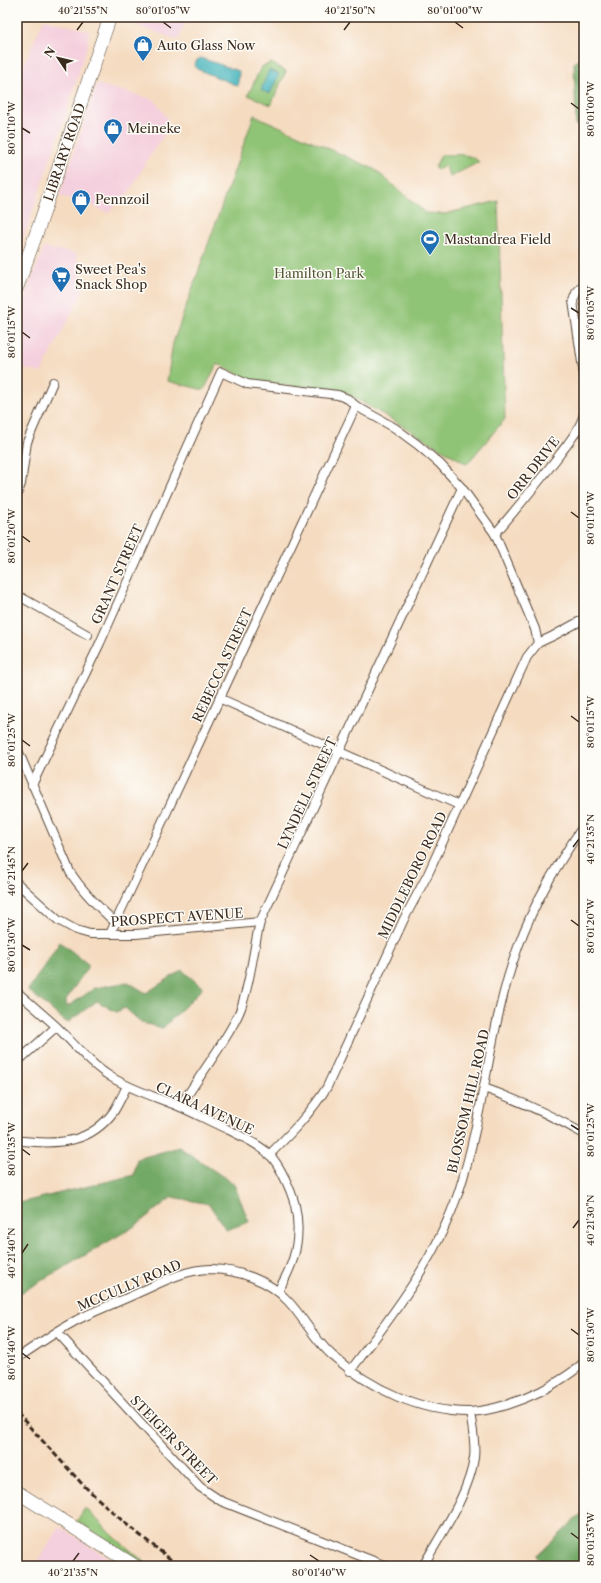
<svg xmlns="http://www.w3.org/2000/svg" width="601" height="1583" font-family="'Libre Caslon Text',serif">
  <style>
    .built { fill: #f4cfdd }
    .green { fill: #8fc375; stroke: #65764a }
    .forest { fill: #73a966; stroke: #576a42 }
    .water { fill: #44b4bb; stroke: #406f6c }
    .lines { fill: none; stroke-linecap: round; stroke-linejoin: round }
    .stream { stroke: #44b4bb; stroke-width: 3 }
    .street-casing { stroke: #574536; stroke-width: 10 }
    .primary-casing { stroke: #574536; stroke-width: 14 }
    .street { stroke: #fff; stroke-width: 8 }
    .primary { stroke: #fff; stroke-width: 13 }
    .rail { stroke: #3b2a1e; stroke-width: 3; stroke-dasharray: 6 3; stroke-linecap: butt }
    .ticks { fill: none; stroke: #3b2a1e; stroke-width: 1.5 }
    .labels { text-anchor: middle; stroke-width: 3; stroke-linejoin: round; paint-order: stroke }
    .poi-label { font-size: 13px; fill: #3b2a1e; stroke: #fdfcf7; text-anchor: start }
    .street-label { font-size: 13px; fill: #3b2a1e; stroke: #fdfcf7 }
    .park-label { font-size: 13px; fill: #545838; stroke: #fdfcf7 }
    .neatline { fill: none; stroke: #3b2a1e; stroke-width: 1.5 }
    .ticks-label { font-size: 10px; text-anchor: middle; fill: #3b2a1e }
  </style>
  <rect width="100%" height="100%" fill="#fdfcf7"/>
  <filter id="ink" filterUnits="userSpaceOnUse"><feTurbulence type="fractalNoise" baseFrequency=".025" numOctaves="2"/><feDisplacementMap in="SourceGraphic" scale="8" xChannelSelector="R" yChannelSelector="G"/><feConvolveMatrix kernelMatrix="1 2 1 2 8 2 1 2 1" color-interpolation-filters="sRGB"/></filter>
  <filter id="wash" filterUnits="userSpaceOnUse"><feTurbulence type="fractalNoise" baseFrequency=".012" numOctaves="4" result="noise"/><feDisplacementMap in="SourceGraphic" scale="16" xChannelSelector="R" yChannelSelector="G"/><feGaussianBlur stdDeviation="0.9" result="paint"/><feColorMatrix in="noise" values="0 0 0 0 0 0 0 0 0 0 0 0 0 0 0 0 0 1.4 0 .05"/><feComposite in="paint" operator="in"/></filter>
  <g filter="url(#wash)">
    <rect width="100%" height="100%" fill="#f5dcc1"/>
    <g class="built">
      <path d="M 121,17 L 187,17 L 179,40 L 120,20 Z"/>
      <path d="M 44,19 L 89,31 L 88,43 L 64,120 L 17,256 L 17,80 Z"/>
      <path d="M 97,84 L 155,100 L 167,118 L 164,135 L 151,154 L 129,192 L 108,213 L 82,201 L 59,196 Z"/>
      <path d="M 44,248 L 76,253 L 84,289 L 41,373 L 17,367 L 17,315 Z"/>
      <path d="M 60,1527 L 120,1566 L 34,1566 Z"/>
    </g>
    <g class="green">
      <path d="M 271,63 L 286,71 L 271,105 L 248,95 L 261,67 Z"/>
      <path d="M 254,115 L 374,169 L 426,213 L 445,214 L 498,201 L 505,419 L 467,464 L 345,392 L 257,382 C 243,378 231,369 217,364 L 204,390 L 167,381 L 173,343 Z"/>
      <path d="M 441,155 C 453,155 470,152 479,162 L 450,177 L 445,166 L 437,170 L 435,167 Z"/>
      <path d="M 85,1508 L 117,1539 L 149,1566 L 144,1566 L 77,1521 Z"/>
    </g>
    <g class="forest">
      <path d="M 584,57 L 584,121 L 576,126 L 574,63 Z"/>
      <path d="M 60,942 L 89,965 L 66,1000 L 67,1007 L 95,988 L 128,982 L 146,993 L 182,970 L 203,988 L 163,1028 L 142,1023 L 125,1008 L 116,1012 L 97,1001 L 67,1023 L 28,990 Z"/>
      <path d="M 179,1147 L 234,1184 L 249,1222 L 226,1230 L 209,1204 L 172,1197 L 135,1226 L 17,1295 L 17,1201 L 19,1203 L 134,1175 L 137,1159 Z"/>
      <path d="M 584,1511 L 584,1566 L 546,1566 L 537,1556 Z"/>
    </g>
    <g class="water">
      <path d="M 201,58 L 239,71 L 238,86 L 197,69 L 194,65 L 197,60 Z"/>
      <path d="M 269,70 L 279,74 L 270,94 L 261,90 Z"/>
    </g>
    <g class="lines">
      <path class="stream" d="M 17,24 L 21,17"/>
    </g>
  </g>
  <g filter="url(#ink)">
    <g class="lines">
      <g class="street-casing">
        <g id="street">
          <path d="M 584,284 L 576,293 L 573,301 L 584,376"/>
          <path d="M 17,495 L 21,484 L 27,442 L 53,382"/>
          <path d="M 495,534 C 517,508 539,482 560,454 C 569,442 580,429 584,414"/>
          <path d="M 17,595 L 88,635"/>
          <path d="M 219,698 L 459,805"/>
          <path d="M 17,748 L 70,872 C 83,892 98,907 116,923"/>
          <path d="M 32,785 L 100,643 L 221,372 L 247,384 L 338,395 L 348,399 L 356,406 L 395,428 L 418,445 L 440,464 L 462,488 L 495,534 L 535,629 L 538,643"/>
          <path d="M 17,883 L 58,920 L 76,930 L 90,934 L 136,934 L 260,922"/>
          <path d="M 110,934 L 356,406"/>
          <path d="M 17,992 C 31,1004 45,1016 58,1028 C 75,1045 91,1065 111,1077 C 132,1090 156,1097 178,1106 C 195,1113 211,1122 227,1129 C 241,1136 257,1143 269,1154 C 280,1165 291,1190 295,1205 C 302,1238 295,1263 278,1291"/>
          <path d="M 17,1062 L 56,1027"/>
          <path d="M 484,1088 C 518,1100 553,1116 584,1134"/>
          <path d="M 180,1106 C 193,1087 206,1068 219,1048 C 227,1035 236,1022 241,1008 C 251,980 253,951 260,922 L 462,488"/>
          <path d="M 23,1141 C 59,1145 91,1143 114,1111 C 119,1103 123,1094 127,1086"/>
          <path d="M 269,1155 C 291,1133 311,1113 327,1087 L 404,919 L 428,874 L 527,657 L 538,643 L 553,636 L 584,619"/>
          <path d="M 57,1332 L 200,1487 L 221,1501 L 386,1566"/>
          <path d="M 17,1358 C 36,1346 55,1332 75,1321 C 96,1310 119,1302 140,1292 C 162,1282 186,1269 211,1269 C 238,1270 269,1280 288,1301 C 304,1318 315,1341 333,1356 C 370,1388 419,1412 469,1412 C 492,1411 521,1401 541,1391 C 556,1383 572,1374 584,1362"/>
          <path d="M 350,1371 C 393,1315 436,1259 459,1191 C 485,1111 489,1026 518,947 C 534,902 557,865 584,825"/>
          <path d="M 423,1566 C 441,1534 469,1494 474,1458 C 476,1442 472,1427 470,1412"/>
        </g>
      </g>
      <g class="primary-casing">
        <g id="primary">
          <path d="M 17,287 L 38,229 L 110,17"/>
          <path d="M 17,1492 L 135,1566"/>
        </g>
      </g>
      <use href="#street" class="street"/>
      <use href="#primary" class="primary"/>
      <path class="rail" d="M 17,1413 L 84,1486 L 126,1524 L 179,1566"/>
    </g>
  </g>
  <path class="ticks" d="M 163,22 L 171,28M 455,22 L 463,28M 77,30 L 83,22M 344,30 L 350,22M 571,103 L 579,109M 22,128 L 30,133M 571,308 L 579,313M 22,332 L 30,338M 571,512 L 579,518M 22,536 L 30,542M 571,716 L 579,722M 22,740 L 30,746M 573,847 L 579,839M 22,871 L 28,863M 571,920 L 579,926M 22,945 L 30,950M 571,1125 L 579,1130M 22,1149 L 30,1155M 573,1228 L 579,1220M 22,1253 L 28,1244M 571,1329 L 579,1335M 22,1353 L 30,1359M 571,1533 L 579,1539M 310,1555 L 319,1561M 73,1561 L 79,1553"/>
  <defs>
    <g id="shop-pin" transform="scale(1)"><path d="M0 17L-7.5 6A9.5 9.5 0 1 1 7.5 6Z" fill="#1f6fb2" stroke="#fdfcf7"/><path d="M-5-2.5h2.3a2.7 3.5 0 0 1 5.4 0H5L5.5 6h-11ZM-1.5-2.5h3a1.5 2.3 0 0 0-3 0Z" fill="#fff"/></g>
    <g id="stadium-pin" transform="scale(1)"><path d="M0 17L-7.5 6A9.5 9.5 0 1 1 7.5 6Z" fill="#1f6fb2" stroke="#fdfcf7"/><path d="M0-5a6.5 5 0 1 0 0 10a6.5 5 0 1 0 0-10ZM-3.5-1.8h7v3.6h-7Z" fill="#fff"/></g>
    <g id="supermarket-pin" transform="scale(1)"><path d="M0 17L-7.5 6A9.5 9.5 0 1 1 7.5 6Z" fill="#1f6fb2" stroke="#fdfcf7"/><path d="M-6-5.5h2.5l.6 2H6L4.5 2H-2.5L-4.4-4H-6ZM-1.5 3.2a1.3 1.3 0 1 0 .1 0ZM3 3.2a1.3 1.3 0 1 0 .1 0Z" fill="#fff"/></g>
  </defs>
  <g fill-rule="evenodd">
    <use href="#shop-pin" x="143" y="45"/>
    <use href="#shop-pin" x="113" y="128"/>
    <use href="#shop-pin" x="81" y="199"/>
    <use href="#stadium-pin" x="430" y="239"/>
    <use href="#supermarket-pin" x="61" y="276"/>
  </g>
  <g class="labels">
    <g class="poi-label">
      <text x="157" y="50">Auto Glass Now</text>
      <text x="127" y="133">Meineke</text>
      <text x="95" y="204">Pennzoil</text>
      <text x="444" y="244">Mastandrea Field</text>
      <text x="75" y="274">Sweet Pea's<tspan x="75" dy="15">Snack Shop</tspan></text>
    </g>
    <g class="street-label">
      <text transform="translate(64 152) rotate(-71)" y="5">LIBRARY ROAD</text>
      <text transform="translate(533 468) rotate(-52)" y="5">ORR DRIVE</text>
      <text transform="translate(117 574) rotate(-66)" y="5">GRANT STREET</text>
      <text transform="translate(222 665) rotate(-65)" y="5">REBECCA STREET</text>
      <text transform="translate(307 793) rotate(-65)" y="5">LYNDELL STREET</text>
      <text transform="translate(412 875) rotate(-64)" y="5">MIDDLEBORO ROAD</text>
      <text transform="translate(177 917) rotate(-4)" y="5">PROSPECT AVENUE</text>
      <text transform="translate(468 1101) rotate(-77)" y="5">BLOSSOM HILL ROAD</text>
      <text transform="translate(205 1108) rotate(25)" y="5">CLARA AVENUE</text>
      <text transform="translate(129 1285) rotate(-23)" y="5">MCCULLY ROAD</text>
      <text transform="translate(174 1440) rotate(46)" y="5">STEIGER STREET</text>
    </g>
    <g class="park-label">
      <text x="319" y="278">Hamilton Park</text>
    </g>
  </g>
  <rect width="601" height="1583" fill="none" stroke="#fdfcf7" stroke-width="44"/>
  <g transform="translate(58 58) rotate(305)" stroke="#fdfcf7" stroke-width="3" paint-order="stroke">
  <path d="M0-3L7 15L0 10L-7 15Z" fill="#3b2a1e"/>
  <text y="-6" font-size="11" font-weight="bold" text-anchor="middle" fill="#3b2a1e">N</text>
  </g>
  <rect x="22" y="22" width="557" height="1539" class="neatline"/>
  <g class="ticks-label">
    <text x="83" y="14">40°21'55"N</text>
    <text x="163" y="14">80°01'05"W</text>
    <text x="350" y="14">40°21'50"N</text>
    <text x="455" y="14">80°01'00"W</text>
    <text transform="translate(590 109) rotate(-90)" y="4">80°01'00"W</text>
    <text transform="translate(11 128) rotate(-90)" y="4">80°01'10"W</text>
    <text transform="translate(590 313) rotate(-90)" y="4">80°01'05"W</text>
    <text transform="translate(11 332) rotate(-90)" y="4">80°01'15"W</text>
    <text transform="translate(590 518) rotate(-90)" y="4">80°01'10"W</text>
    <text transform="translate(11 536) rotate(-90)" y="4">80°01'20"W</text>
    <text transform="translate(590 722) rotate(-90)" y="4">80°01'15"W</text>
    <text transform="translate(11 740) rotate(-90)" y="4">80°01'25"W</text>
    <text transform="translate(590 839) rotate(-90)" y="4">40°21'35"N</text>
    <text transform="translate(11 871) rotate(-90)" y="4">40°21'45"N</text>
    <text transform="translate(590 926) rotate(-90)" y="4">80°01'20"W</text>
    <text transform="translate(11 945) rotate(-90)" y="4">80°01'30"W</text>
    <text transform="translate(590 1130) rotate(-90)" y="4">80°01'25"W</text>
    <text transform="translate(11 1149) rotate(-90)" y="4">80°01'35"W</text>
    <text transform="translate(590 1220) rotate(-90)" y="4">40°21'30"N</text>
    <text transform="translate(11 1253) rotate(-90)" y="4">40°21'40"N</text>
    <text transform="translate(590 1335) rotate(-90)" y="4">80°01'30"W</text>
    <text transform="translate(11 1353) rotate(-90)" y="4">80°01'40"W</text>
    <text transform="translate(590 1539) rotate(-90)" y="4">80°01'35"W</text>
    <text x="73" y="1576">40°21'35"N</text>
    <text x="319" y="1576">80°01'40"W</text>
  </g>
</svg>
